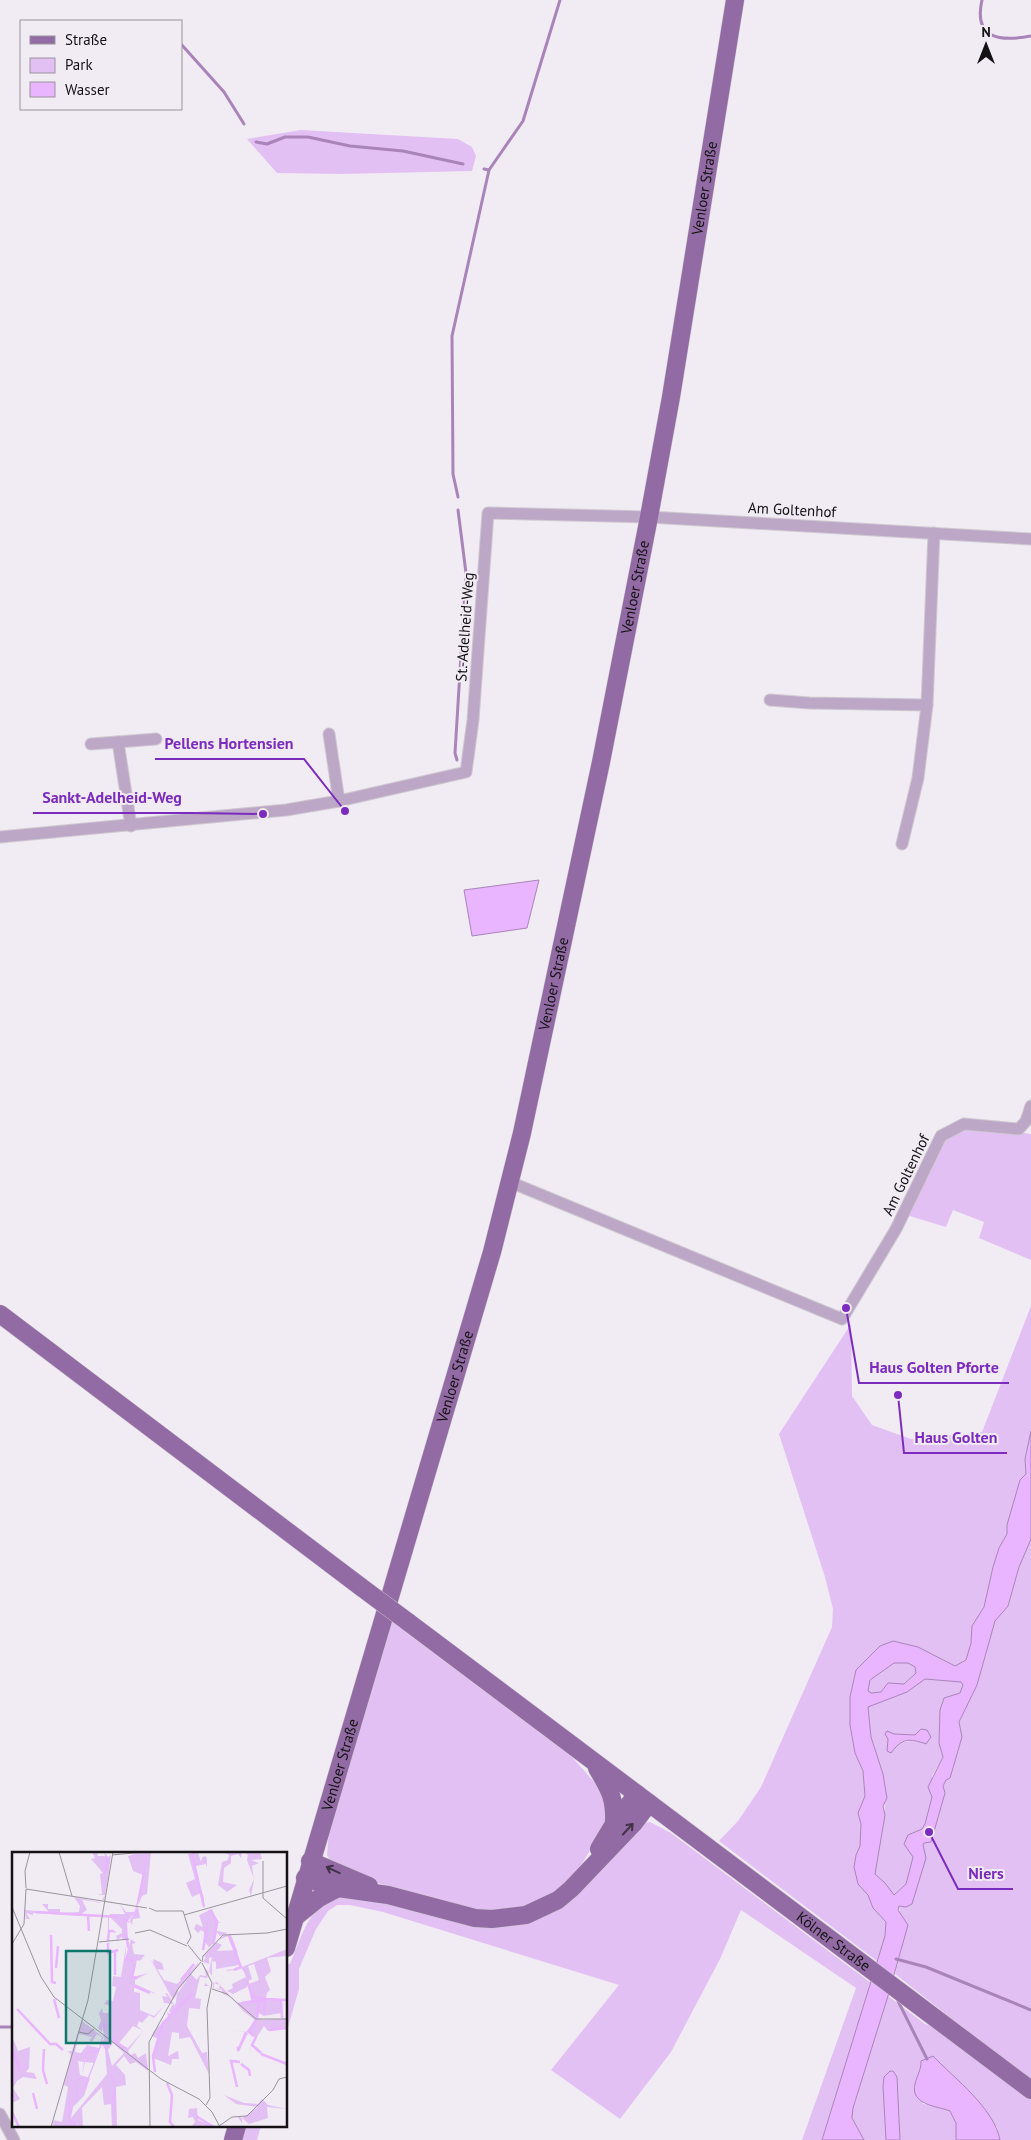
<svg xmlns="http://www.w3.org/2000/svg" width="1031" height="2140" font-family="'PT Sans',sans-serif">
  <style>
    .green { fill: #e3c0f3; fill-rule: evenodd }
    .water { fill: #e9b5fe; stroke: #a984b8; fill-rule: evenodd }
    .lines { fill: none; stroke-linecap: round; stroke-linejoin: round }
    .stream { stroke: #a984b8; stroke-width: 3 }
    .street-casing { stroke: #cec8d0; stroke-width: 13 }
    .primary-casing { stroke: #cec8d0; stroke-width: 19 }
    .street { stroke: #bda7c7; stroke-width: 11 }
    .primary { stroke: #936ba4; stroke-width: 18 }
    .primary-bridge-casing { stroke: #cec8d0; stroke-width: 19; stroke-linecap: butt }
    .primary-bridge { stroke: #936ba4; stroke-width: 18 }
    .oneway { stroke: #413148 }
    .labels { text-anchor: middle; stroke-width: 4; stroke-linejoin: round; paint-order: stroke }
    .street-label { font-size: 15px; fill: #151216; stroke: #f1ebf4 }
    .inset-river { fill: none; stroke: #e9b5fe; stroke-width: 2.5 }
    .inset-road { fill: none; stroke: #99949b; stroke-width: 1 }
    .view { fill: #0f766e; fill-opacity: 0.15; stroke: #0f766e; stroke-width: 2.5 }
    .inset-edge { fill: none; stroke: #151216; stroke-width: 2.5 }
    .leader { fill: none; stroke: #7b2cbf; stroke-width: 2 }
    .callout-dot { fill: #7b2cbf; stroke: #f1ebf4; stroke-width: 2 }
    .callout-label { font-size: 16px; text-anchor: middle; font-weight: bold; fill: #7b2cbf; stroke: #f1ebf4; stroke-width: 4; stroke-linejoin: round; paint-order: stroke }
  </style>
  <rect width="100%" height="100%" fill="#f1ebf4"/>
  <g class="green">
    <path d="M 301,130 L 458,139 L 472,147 L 476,156 L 472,171 L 342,174 L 277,173 L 247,139 Z"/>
    <path d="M 963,1124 L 1031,1134 L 1031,1260 L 979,1238 L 984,1222 L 953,1210 L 946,1227 L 903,1214 L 941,1137 Z"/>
    <path d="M 1031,1306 L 1031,1431 L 1025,1459 L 1026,1475 L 1007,1525 L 1007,1534 L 999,1548 L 993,1567 L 984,1607 L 972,1626 L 971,1643 L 966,1660 L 955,1666 L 918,1647 L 893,1641 L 880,1646 L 856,1670 L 850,1697 L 850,1725 L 855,1753 L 863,1771 L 865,1796 L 858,1813 L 861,1824 L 860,1846 L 856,1855 L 858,1884 L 868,1895 L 873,1908 L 886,1922 L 885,1936 L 877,1961 L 719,1841 L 738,1821 L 761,1787 L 832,1627 L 833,1609 L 825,1577 L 779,1434 L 851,1324 L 852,1396 L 872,1425 L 911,1439 L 982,1432 Z"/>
    <path d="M 1031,1539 L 1031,2081 L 895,1974 L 903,1943 L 899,1906 L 922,1845 L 939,1814 L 945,1793 L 943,1787 L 962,1737 L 959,1722 L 977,1685 L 995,1621 L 1008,1606 L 1019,1567 Z"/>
    <path d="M 391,1621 L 572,1757 L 605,1794 L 606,1824 L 580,1867 L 556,1892 L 535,1904 L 517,1909 L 484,1912 L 389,1887 L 348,1872 L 331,1862 L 327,1855 L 329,1831 Z"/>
    <path d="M 894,1663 L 908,1663 L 915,1667 L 916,1673 L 903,1684 L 888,1683 L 881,1692 L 871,1693 L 868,1691 L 870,1680 Z"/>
    <path d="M 925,1679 L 962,1682 L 964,1685 L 960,1693 L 944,1698 L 940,1710 L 939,1743 L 943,1757 L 932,1776 L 932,1797 L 925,1824 L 923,1829 L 908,1835 L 913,1857 L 906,1884 L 893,1895 L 885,1883 L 875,1874 L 885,1815 L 883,1774 L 871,1737 L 868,1707 L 907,1692 ZM 894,1734 L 916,1735 L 926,1744 C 910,1738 901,1741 887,1751 L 888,1739 Z"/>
    <path d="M 650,1822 L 671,1833 L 871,1983 L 822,2140 L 802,2140 L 856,1988 L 741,1910 L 720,1959 L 671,2052 L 620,2119 L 551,2070 L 619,1985 L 383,1912 L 350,1905 L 337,1905 L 328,1911 L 316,1929 L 299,1969 L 299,1989 L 286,2034 L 286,1963 L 290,1964 C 304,1931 311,1895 354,1896 L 511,1925 L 643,1823 Z"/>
    <path d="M 888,1996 L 925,2024 L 936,2027 L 1031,2098 L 1031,2140 L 1000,2140 L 997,2127 L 921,2070 L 915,2083 L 923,2104 L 938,2106 L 950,2111 L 956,2123 L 956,2140 L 900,2140 L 883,2086 L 886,2140 L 864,2140 L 852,2118 L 853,2108 Z"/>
    <path d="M 237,2126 L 261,2126 L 257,2140 L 233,2140 Z"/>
  </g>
  <g class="water">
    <path d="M 539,880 L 527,928 L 472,936 L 464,890 Z"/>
    <path d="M 1031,1431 L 1031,1539 L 1019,1567 L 1008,1606 L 995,1621 L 977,1685 L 959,1722 L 962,1737 L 950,1778 L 946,1780 L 943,1786 L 945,1793 L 931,1842 L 924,1843 L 923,1845 L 926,1858 L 912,1904 L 906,1907 L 899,1906 L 898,1910 L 908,1925 L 888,1996 L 853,2108 L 852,2118 L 864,2140 L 822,2140 L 885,1936 L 886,1922 L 873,1908 L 868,1895 L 858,1884 L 854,1867 L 856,1855 L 860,1846 L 861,1824 L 858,1813 L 865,1796 L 863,1771 L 855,1753 L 850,1725 L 850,1697 L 856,1670 L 880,1646 L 893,1641 L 918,1647 L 955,1666 L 966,1660 L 971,1643 L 972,1626 L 984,1607 L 993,1567 L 999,1548 L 1007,1534 L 1007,1525 L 1020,1480 L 1026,1474 L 1025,1459 ZM 894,1663 L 908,1663 L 915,1667 L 916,1673 L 904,1684 L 888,1683 L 881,1692 L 871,1693 L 868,1691 L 870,1680 ZM 925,1679 L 961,1682 L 963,1685 L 960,1693 L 944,1698 L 940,1710 L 939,1743 L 943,1757 L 928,1787 L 932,1797 L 925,1824 L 922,1829 L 908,1835 L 904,1844 L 913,1857 L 906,1884 L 894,1895 L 885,1883 L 875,1874 L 885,1815 L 883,1806 L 887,1798 L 883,1774 L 871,1737 L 868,1707 L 907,1692 Z"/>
    <path d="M 921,1729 L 927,1730 L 931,1737 L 926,1744 C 909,1738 902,1738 891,1753 L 887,1751 L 888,1739 L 885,1734 L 887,1731 L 894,1734 L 915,1735 Z"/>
    <path d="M 933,2056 C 955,2079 994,2108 1000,2140 L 956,2140 L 956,2123 L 950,2111 C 937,2106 910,2105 915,2084 C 917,2075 921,2071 921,2061 Z"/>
    <path d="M 890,2071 L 893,2071 L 897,2077 L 900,2140 L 886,2140 L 883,2086 L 884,2077 Z"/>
  </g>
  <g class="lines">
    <g class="stream">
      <path d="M 982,0 C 973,39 1000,42 1031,36"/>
      <path d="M 181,44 L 224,92 L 244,124"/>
      <path d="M 256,142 L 267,144 L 285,137 L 308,137 L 350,146 L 403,151 L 463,164"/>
      <path d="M 484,169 L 489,170 L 523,121 L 560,0"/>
      <path d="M 458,497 L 453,474 L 452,336 L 489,170"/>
      <path d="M 457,760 L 455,753 L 466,573 L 458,510"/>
      <path d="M 896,1959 L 926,1967 L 1031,2010"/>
      <path d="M 896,1997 L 927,2059"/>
      <path d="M 0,2027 L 14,2027"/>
    </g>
    <g class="street-casing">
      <g id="street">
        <path d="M 770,700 L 809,703 L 927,705"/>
        <path d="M 329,734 L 339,801"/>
        <path d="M 91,744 L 118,742"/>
        <path d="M 131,826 L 118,742 L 156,739"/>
        <path d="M 0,837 L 286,810 L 339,801 L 466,772 L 473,720 L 488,513 L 649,517 L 1031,539"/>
        <path d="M 902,844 L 918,778 L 927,705 L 934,533"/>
        <path d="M 510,1182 L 842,1319 L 896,1229 L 941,1136 L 964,1124 L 1019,1129 L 1026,1121 L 1031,1106"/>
        <path d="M 0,2114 L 14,2140"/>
      </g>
    </g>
    <g class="primary-casing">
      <g id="primary">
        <path d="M 0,1314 L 361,1587"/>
        <path id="s1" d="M 408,1622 L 1031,2090"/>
        <path d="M 597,1768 C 610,1791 615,1797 614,1824"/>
        <path d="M 599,1849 L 614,1824 L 637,1794"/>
        <path d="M 310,1861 L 369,1886"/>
        <path d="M 305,1878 L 338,1888 L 388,1895 L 475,1918 L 492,1919 L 526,1915 L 558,1900 L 571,1889 L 634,1823 L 649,1803"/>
        <path d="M 294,1918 L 319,1898 L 338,1888"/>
        <path id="s2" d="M 286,1948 L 492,1252 L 522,1133 L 601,762 L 649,517 L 671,397 L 735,0"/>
        <path d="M 233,2140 L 237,2126"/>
      </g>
    </g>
    <use href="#street" class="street"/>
    <use href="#primary" class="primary"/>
    <g class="primary-bridge-casing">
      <path id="primary-bridge" d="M 361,1587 L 408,1622"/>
    </g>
    <use href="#primary-bridge" class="primary-bridge"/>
  </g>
  <defs><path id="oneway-shaft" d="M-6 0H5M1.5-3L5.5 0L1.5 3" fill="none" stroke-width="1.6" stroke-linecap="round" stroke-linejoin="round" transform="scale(1.25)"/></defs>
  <g class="oneway">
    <use href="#oneway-shaft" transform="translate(628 1829) rotate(-47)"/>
    <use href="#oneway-shaft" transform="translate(333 1870) rotate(-155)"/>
  </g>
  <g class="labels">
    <g class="street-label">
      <text dy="5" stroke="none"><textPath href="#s2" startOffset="1811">Venloer Straße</textPath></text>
      <text transform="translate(792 510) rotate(3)" y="5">Am Goltenhof</text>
      <text dy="5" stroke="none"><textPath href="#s2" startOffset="1406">Venloer Straße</textPath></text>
      <text transform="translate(465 627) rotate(-86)" y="5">St.-Adelheid-Weg</text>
      <text dy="5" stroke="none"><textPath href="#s2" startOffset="1001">Venloer Straße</textPath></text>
      <text transform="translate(906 1175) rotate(-64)" y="5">Am Goltenhof</text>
      <text dy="5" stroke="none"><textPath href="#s2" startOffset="596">Venloer Straße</textPath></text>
      <text dy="5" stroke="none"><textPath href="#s2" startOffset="191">Venloer Straße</textPath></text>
      <text dy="5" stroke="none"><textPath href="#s1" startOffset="532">Kölner Straße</textPath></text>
    </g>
  </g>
  <g transform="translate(12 1852)">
    <rect width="275" height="275" fill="#f1ebf4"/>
    <path d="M 80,0 L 85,0 L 86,4 L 93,4 L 92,0 L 96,5 L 99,3 L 96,27 L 92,48 L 90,48 L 93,43 L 84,43 L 90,42 L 88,22 L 91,21 L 79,7 L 83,6 ZM 101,0 L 139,0 L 135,42 L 130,44 L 126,54 L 131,23 L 121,19 L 116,4 L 126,1 ZM 186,0 L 189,10 L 190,5 L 194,4 L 195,7 L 195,16 L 194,12 L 184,14 L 183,18 L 192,46 L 192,57 L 189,41 L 180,45 L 174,31 L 183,27 L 176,2 ZM 212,0 L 230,0 L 229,6 L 226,2 L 219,4 L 219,11 L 212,16 L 211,30 L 225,33 L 215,40 L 206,33 L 210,10 L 216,8 L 217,3 ZM 232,0 L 248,0 L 250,7 L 239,8 L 247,11 L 240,14 L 242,28 L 239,44 L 237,38 L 242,27 L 235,8 L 236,3 ZM 62,45 L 91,51 L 70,48 L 75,58 L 69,62 L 90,63 L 90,65 L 21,61 L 21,63 L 14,61 L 18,67 L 14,67 L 13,58 L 37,60 L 30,52 L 36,52 L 36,57 L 48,57 L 48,61 L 67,60 L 68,54 ZM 108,52 L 114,60 L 122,60 L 126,55 L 128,66 L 121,67 L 120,73 L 118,69 L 124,59 L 115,70 L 116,87 L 114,83 L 115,87 L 111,88 L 110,85 L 105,88 L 104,84 L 110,81 L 110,77 L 97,64 L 97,78 L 103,79 L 104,81 L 97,79 L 96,90 L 96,64 L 91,63 L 98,63 L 98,60 L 98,62 L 113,62 ZM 200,57 L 206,70 L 210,71 L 206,71 L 205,79 L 216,81 L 208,84 L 205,80 L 203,89 L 193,100 L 197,95 L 193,90 L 191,98 L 192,80 L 189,78 L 186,81 L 182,77 L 184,72 L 191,75 L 187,63 ZM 213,83 L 219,83 L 225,98 L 228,113 L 230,115 L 275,97 L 275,106 L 273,104 L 255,106 L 259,119 L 253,125 L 258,138 L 255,141 L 275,141 L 255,141 L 254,146 L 275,148 L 269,148 L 270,166 L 275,166 L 275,176 L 256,179 L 252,174 L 240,193 L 254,206 L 275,212 L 275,218 L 275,212 L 254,206 L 240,193 L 236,203 L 240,192 L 243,185 L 237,180 L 226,200 L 224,195 L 228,194 L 236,180 L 218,178 L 234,180 L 243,168 L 231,159 L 219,145 L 211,142 L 209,136 L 208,138 L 201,136 L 201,131 L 205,130 L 208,133 L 202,131 L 202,136 L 207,137 L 208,133 L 225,151 L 239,148 L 235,129 L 235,135 L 221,142 L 215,139 L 221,136 L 220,132 L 234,125 L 232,120 L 229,116 L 223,118 L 215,119 L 215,129 L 215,118 L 228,116 L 227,113 L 204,117 L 204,110 L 200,109 L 200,124 L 197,119 L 200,105 L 197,106 L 197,112 L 191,110 L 194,105 L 191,104 L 204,90 L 210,93 L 205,99 L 223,98 L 216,84 L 204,89 ZM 242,112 L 247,128 L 237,132 L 236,129 L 240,127 L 236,114 ZM 247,161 L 252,164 L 269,161 L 270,167 L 250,168 L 245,166 ZM 119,87 L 124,91 L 120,92 L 122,102 L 133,103 L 129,107 L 133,105 L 127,109 L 125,108 L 121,125 L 136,121 L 123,128 L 123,132 L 145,142 L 122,135 L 122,140 L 128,141 L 128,158 L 142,164 L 153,153 L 142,166 L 137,163 L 130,171 L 127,169 L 125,174 L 130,178 L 121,174 L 107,191 L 116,196 L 131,179 L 116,199 L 118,203 L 123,201 L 126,206 L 134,201 L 139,241 L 136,219 L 124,210 L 118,212 L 112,204 L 104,213 L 113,223 L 114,233 L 104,235 L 105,275 L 100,275 L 99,252 L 92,253 L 90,235 L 70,256 L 71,275 L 64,275 L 65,272 L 62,271 L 63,275 L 40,275 L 42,268 L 50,270 L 56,235 L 52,233 L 59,203 L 56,199 L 60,199 L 70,169 L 91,185 L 82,211 L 73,210 L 74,203 L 72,210 L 66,209 L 68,223 L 78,226 L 72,244 L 61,255 L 59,266 L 95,222 L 91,172 L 90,180 L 86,176 L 89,169 L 87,161 L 90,156 L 91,161 L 96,161 L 99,154 L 92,152 L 95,148 L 101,149 L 104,135 L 100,134 L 101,124 L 109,125 L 115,88 L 113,108 ZM 67,182 L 80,185 L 77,188 L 80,190 L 85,182 L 90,185 L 87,196 L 75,193 L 69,201 L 63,200 ZM 101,191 L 112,201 L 100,214 L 96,198 ZM 141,107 L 150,111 L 152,118 L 145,117 L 152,128 L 165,132 L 188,109 L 161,148 L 139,108 L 142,111 ZM 192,114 L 197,121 L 193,131 L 197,134 L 192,134 L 195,126 L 188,125 L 183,146 L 189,147 L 188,157 L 177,156 L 175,174 L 190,201 L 195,200 L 197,222 L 178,185 L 167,187 L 167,181 L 160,180 L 156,204 L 166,199 L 167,207 L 160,207 L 159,213 L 141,206 L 146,187 L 140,184 L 142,179 L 156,165 L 155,160 L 160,163 L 157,159 L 161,152 L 152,151 L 150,144 L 156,145 L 153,142 L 155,141 L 163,154 L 166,138 L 179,122 L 185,128 L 188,123 L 194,124 ZM 0,184 L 6,199 L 18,195 L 17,216 L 14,220 L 22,221 L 25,227 L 11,225 L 5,229 L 1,236 L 8,247 L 0,251 ZM 212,243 L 232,251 L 246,252 L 250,247 L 256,253 L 275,257 L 255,255 L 256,266 L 237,272 L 230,266 L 230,271 L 225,264 L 230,266 L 246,255 L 224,252 ZM 185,256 L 186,268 L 203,275 L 179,275 L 183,270 L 181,265 L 176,266 L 177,257 Z" fill="#e3c0f3" fill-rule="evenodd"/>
    <path d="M 135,0 L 130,38 L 124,58 L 125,59 L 124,64 L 125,65 L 122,64 L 124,59 L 117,71 L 110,67 L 115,77 L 113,81 L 115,83 L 117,91 L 116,107 L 120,106 L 122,109 L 113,109 L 90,190 L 92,188 L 96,196 L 92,193 L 95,199 L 96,216 L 101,226 L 104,237 L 102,275 L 102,248 L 99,251 L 103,235 L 96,216 L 94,199 L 90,192 L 74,234 L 68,244 L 75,227 L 68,227 L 64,230 L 66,246 L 62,252 L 64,249 L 58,250 L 58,257 L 61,255 L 57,265 L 59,269 L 63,270 L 65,273 L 63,275 L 60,270 L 59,275 L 56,266 L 56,250 L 65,247 L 63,231 L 66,227 L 68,226 L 71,226 L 75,227 L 76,225 L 86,200 L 75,201 L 70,223 L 73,204 L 75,199 L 86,199 L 92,182 L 90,171 L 95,171 L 116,98 L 112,82 L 113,73 L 105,64 L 111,70 L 109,67 L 113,66 L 117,70 L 123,59 Z" fill="#e9b5fe"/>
    <path class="inset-river" d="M 180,2 L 192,55M 93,21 L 96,6M 197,58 L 205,69 L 201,92M 24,60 L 106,65M 76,64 L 77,79M 39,83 L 40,130 L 44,131M 217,84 L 229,115 L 222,118M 96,89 L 97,79 L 102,79M 96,91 L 96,101 L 106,98M 191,98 L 195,75M 123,112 L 120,125 L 125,126M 44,116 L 46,94M 103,123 L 103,100M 169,128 L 182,112M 235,129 L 241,145 L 254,147M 122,134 L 138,141M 42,147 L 47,166M 254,147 L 275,148M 269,148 L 270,166M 230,151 L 253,148 L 252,162M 5,157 L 38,192 L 44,192 L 51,198M 245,166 L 247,147M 257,178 L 275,176M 242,184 L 237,180 L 244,168M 244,185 L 240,193 L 249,201M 101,187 L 113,197M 32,197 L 31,218 L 35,232M 1,198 L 8,219M 226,199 L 234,180M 249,202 L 275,212M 229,212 L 237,218 L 238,224M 143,220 L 141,204 L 151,171 L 180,142M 155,231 L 160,243 L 158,270 L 162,275M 225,235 L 219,209 L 228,210M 21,241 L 25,257M 0,260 L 7,275M 184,264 L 202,275"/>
    <path class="inset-road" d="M 47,0 L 60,44M 165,0 L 181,0M 100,3 L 133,0M 251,9 L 251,46 L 275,67M 14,36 L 13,19 L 18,0M 14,37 L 135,56M 0,55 L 29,125 L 42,145 L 149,227 L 187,247 L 200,260 L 208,275M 137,56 L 144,59 L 171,59 L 179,85 L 175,92M 172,63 L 275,34M 123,81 L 138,78 L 175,94M 87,90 L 117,87M 0,92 L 12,72 L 14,37M 176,93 L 189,109M 190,110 L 191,104 L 211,83 L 255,81 L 275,77M 190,111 L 200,131 L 195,156 L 198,246 L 194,253M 200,137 L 215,142 L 244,167 L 275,167M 67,180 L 76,182 L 82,177M 207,274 L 220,265 L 235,264 L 261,238 L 267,227 L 275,225M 39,275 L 76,148 L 101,0M 138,275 L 137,190 L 166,137 L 189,110"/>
    <path class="view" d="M 54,99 L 98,99 L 98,191 L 54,191 Z"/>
    <rect width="275" height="275" class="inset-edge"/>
  </g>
  <path class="leader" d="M345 811L304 759H155M263 814L192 813H33M846 1308L859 1383H1009M898 1395L904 1453H1007M929 1832L958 1889H1013"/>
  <g class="callout-dot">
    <circle cx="345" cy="811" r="5"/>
    <circle cx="263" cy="814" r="5"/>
    <circle cx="846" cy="1308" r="5"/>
    <circle cx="898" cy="1395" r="5"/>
    <circle cx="929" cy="1832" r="5"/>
  </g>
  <g class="callout-label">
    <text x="229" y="749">Pellens Hortensien</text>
    <text x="112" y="803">Sankt-Adelheid-Weg</text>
    <text x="934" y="1373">Haus Golten Pforte</text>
    <text x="956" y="1443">Haus Golten</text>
    <text x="986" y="1879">Niers</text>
  </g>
  <rect x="20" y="20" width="162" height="90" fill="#f1ebf4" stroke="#99949b"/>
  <rect x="30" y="36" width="25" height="8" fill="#936ba4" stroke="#99949b"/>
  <text x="65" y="45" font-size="15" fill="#151216">Straße</text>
  <rect x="30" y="58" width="25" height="15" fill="#e3c0f3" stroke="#99949b"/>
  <text x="65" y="70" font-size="15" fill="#151216">Park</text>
  <rect x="30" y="82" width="25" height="15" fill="#e9b5fe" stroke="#99949b"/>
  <text x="65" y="95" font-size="15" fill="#151216">Wasser</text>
  <g transform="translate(986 45)" stroke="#f1ebf4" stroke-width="4" paint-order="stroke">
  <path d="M0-4L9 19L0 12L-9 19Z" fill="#151216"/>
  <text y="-8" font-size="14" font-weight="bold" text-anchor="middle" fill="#151216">N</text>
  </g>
</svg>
